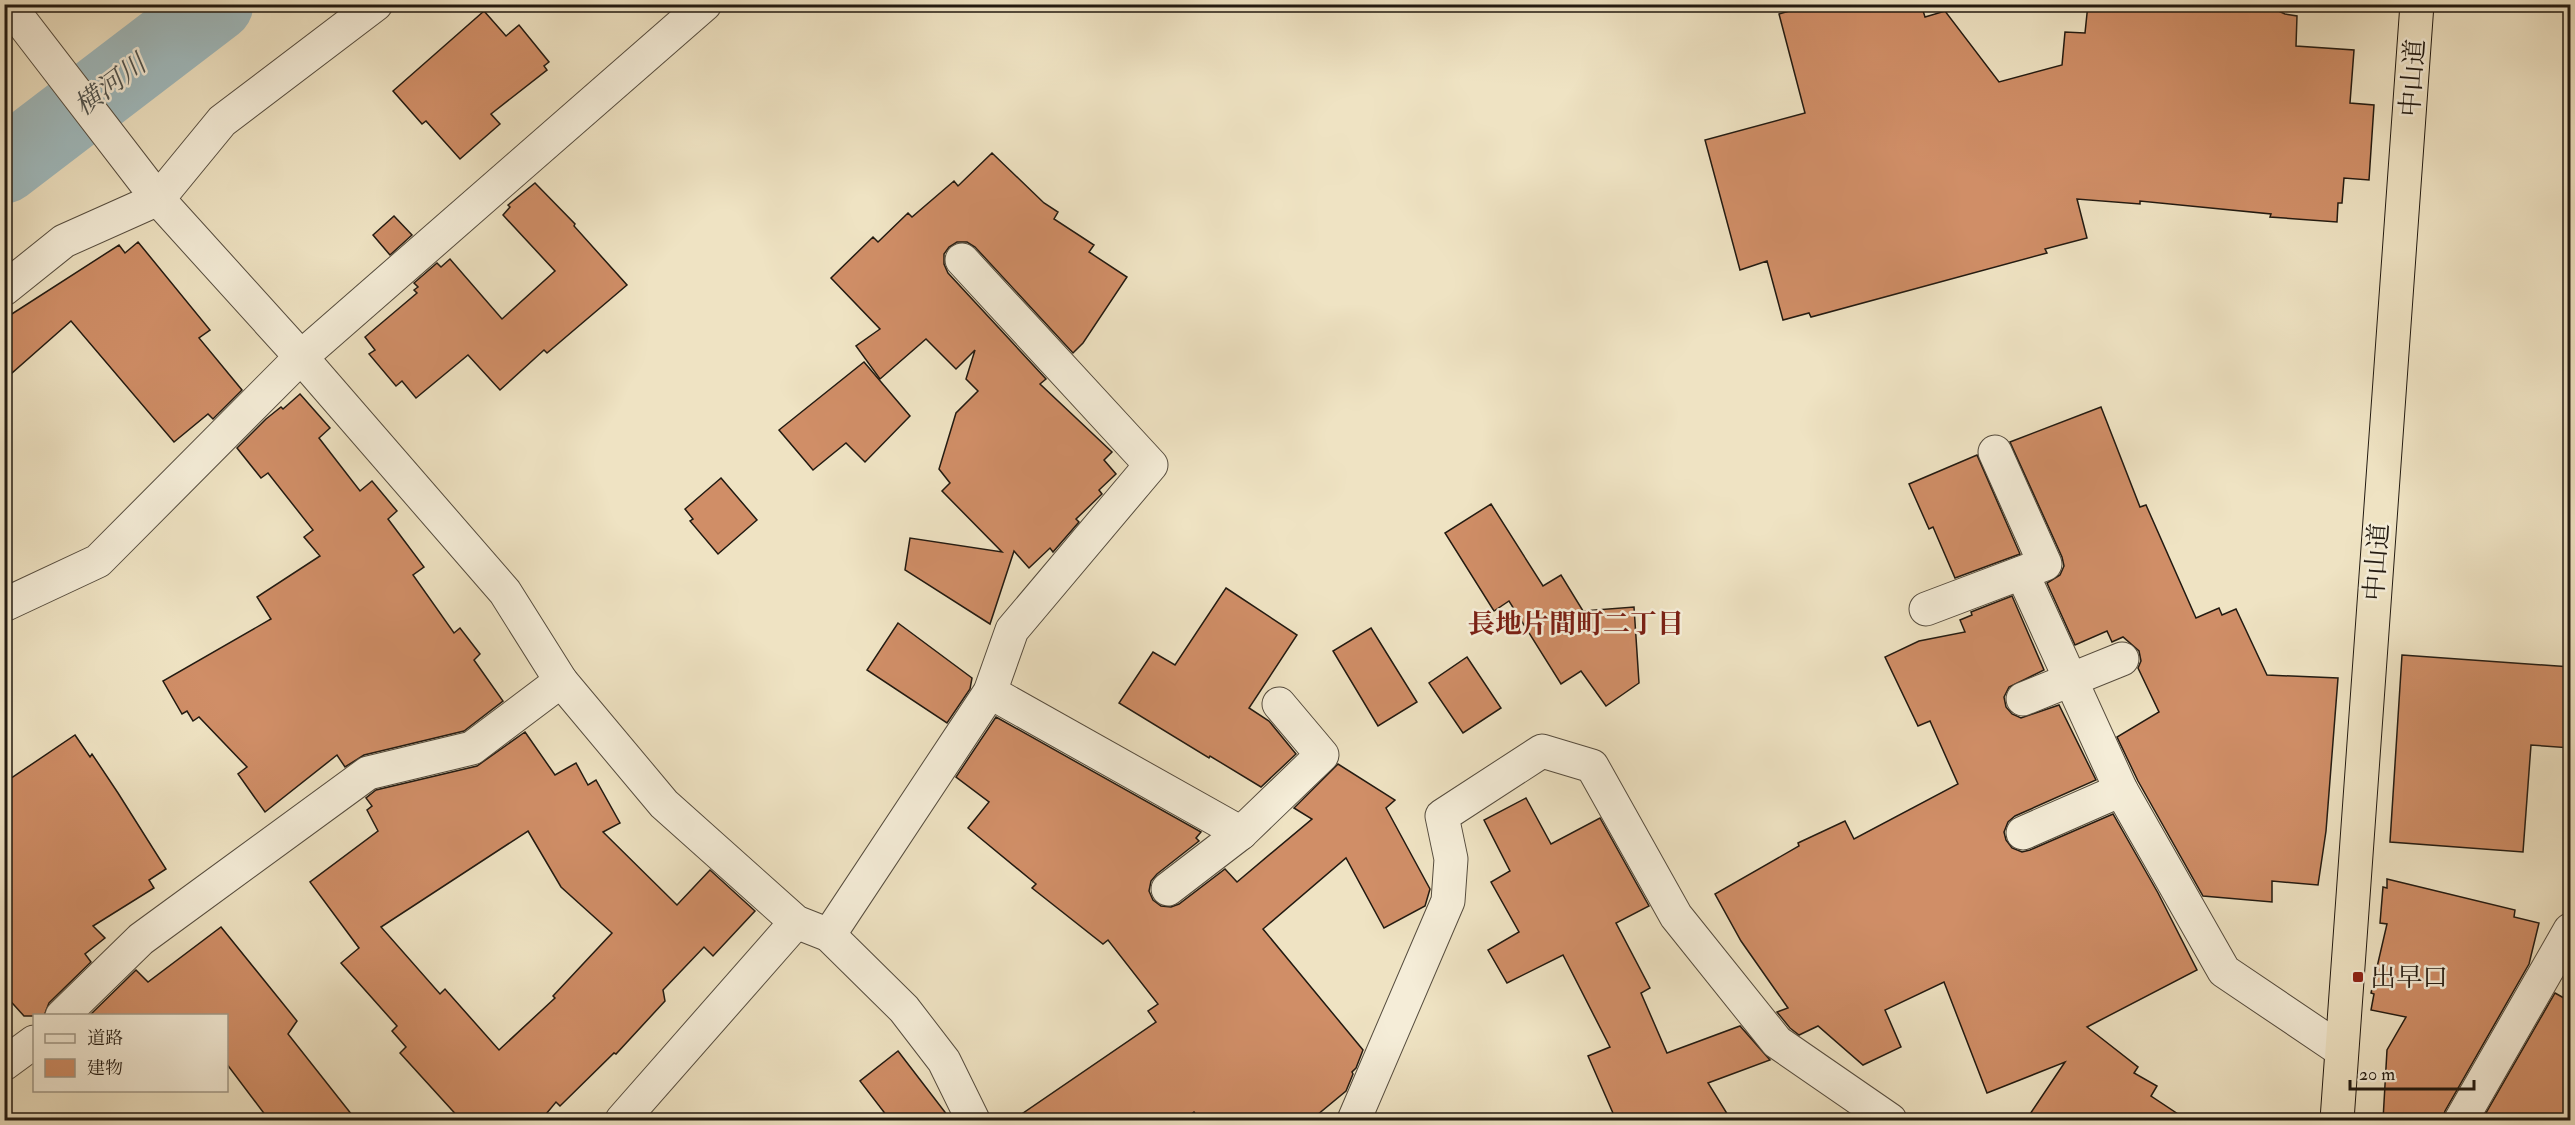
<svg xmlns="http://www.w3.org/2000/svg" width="2575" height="1125" font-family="'IM FELL Double Pica','Noto Serif JP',serif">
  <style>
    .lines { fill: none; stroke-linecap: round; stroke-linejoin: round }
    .river { stroke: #a0bbbf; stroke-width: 75 }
    .building { fill: #d08e67; stroke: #221a11; stroke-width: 1.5; fill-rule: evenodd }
    .street-casing { stroke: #554c3e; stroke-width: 35 }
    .highway-casing { stroke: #221a11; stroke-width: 35 }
    .street { stroke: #f5edd8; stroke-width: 33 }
    .highway { stroke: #efe3c3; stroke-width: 33 }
    .poi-dot { fill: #8f2418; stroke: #f5edd8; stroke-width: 2 }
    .labels { text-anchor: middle; stroke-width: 5; stroke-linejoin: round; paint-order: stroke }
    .street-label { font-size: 26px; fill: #221a11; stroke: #f5edd8 }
    .poi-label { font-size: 26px; fill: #221a11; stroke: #f5edd8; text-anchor: start }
    .water-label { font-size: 27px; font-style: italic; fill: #4e524e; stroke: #f5edd8 }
    .neighbourhood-label { font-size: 27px; font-weight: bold; fill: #7a1f14; stroke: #f5edd8 }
  </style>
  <rect width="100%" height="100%" fill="#efe3c3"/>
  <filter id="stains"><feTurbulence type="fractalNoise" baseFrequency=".00333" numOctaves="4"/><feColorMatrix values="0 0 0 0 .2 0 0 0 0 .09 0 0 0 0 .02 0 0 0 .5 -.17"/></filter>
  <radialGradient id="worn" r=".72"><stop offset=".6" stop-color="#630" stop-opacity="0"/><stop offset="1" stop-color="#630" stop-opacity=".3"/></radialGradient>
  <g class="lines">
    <path class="river" d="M 4,166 L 216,4"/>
  </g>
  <g class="building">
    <path d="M 1813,4 L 1921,4 L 1925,17 L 1945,11 L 1999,82 L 2062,65 L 2065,32 L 2085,33 L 2088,4 L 2263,4 L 2285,14 L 2297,16 L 2296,46 L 2354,50 L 2350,103 L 2374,105 L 2369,180 L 2344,178 L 2342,203 L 2338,203 L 2337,222 L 2270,217 L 2271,214 L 2140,201 L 2140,204 L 2077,199 L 2087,238 L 2045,249 L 2047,253 L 1811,317 L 1809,313 L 1783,320 L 1767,261 L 1740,270 L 1705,140 L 1805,113 L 1779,14 Z"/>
    <path d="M 484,11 L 506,36 L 519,25 L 549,62 L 544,66 L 547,70 L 491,114 L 500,124 L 460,159 L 426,121 L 422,124 L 393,91 Z"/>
    <path d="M 992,153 L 1044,203 L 1058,212 L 1054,219 L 1094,245 L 1089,252 L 1127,277 L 1083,343 L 1073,353 L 975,247 L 967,242 L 957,242 L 949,247 L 944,254 L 944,264 L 948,273 L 1046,379 L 1040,384 L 1112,452 L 1104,460 L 1116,474 L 1099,490 L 1102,494 L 1076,519 L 1079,522 L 1053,552 L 1050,548 L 1029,568 L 1014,551 L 990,624 L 905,570 L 910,538 L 1002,552 L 942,491 L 950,483 L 939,469 L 956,413 L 978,391 L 966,379 L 975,350 L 956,369 L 926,339 L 880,379 L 856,346 L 880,329 L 831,278 L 873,237 L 878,242 L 908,213 L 912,217 L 954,181 L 958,186 Z"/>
    <path d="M 535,183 L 575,224 L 574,226 L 627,285 L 547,353 L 544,350 L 500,390 L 468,355 L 416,398 L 402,381 L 396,386 L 369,354 L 375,350 L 365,337 L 417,293 L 414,290 L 418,287 L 414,283 L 437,263 L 441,267 L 450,259 L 502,319 L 555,271 L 503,215 L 510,207 L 508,205 Z"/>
    <path d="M 394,216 L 412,235 L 390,255 L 373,235 Z"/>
    <path d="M 138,242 L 210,330 L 199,338 L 242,390 L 213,419 L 208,414 L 174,442 L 71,321 L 4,380 L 4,319 L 119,245 L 125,253 Z"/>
    <path d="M 864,362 L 910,416 L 865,462 L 846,443 L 813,470 L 779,430 Z"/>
    <path d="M 300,394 L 330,428 L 319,438 L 360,491 L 372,481 L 397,511 L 388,519 L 424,567 L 413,575 L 454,633 L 460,628 L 480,654 L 474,660 L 503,701 L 464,731 L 364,755 L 345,767 L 337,755 L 265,812 L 238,774 L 247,767 L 199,717 L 193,721 L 187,711 L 182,714 L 163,681 L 271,619 L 257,597 L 320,556 L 304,537 L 313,530 L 268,473 L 261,478 L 237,448 L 266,419 L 281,407 L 283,409 Z"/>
    <path d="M 2101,407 L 2140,507 L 2146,505 L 2196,618 L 2219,608 L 2222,615 L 2236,609 L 2267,675 L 2338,678 L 2326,831 L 2318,885 L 2272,881 L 2272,902 L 2203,896 L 2138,781 L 2117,737 L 2159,712 L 2138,668 L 2141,661 L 2139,651 L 2123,637 L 2112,642 L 2107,631 L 2075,645 L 2047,583 L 2060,575 L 2064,566 L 2062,557 L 2010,442 Z"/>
    <path d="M 1977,455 L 2020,554 L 1955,578 L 1933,527 L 1929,529 L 1909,484 Z"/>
    <path d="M 721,478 L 757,520 L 718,554 L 690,521 L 693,519 L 685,509 Z"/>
    <path d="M 1491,504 L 1543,586 L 1561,575 L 1583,611 L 1634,607 L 1639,683 L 1606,706 L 1581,671 L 1561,684 L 1509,601 L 1494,611 L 1445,533 Z"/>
    <path d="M 1226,588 L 1297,635 L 1249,708 L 1269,721 L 1296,754 L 1261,787 L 1210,756 L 1209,758 L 1119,703 L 1153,652 L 1175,665 Z"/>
    <path d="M 2012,596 L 2044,670 L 2009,687 L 2004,697 L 2006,707 L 2012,714 L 2021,718 L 2059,705 L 2096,780 L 2015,816 L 2008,822 L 2004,832 L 2006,840 L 2012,848 L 2022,852 L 2030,850 L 2113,814 L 2158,893 L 2197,970 L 2087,1027 L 2138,1067 L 2134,1073 L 2157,1086 L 2151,1096 L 2187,1120 L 2026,1120 L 2065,1062 L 1987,1093 L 1944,982 L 1885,1010 L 1901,1047 L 1863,1065 L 1818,1026 L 1799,1035 L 1790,1028 L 1777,1012 L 1788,1008 L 1741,941 L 1715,894 L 1799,846 L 1798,843 L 1845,821 L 1854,839 L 1958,784 L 1930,721 L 1918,726 L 1885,657 L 1919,641 L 1965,632 L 1960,620 L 1972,615 L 1971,612 Z"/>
    <path d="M 898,623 L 972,678 L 970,689 L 947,723 L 867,670 Z"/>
    <path d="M 1371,628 L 1417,702 L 1378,726 L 1333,651 Z"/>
    <path d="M 2402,655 L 2571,667 L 2571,748 L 2531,745 L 2523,852 L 2390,842 Z"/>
    <path d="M 1467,657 L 1501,708 L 1463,733 L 1429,683 Z"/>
    <path d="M 996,717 L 1201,832 L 1196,838 L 1199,841 L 1157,874 L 1151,881 L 1149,891 L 1153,900 L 1161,906 L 1171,907 L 1179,904 L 1225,869 L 1237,882 L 1312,819 L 1294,808 L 1338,764 L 1395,800 L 1386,808 L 1430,889 L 1425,906 L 1384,928 L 1346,858 L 1263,929 L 1363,1050 L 1356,1068 L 1352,1072 L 1353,1074 L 1346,1091 L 1311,1120 L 1200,1120 L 1194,1112 L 1183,1120 L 1013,1120 L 1156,1022 L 1148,1011 L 1158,1004 L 1108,940 L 1103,944 L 1032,888 L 1036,884 L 968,828 L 989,802 L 956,777 Z"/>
    <path d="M 525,732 L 555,775 L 576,763 L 588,785 L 596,780 L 620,823 L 603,832 L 677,905 L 710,870 L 755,911 L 713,956 L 704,947 L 663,990 L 665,1001 L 616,1054 L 614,1053 L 560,1106 L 556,1102 L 541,1120 L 461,1120 L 400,1053 L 406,1047 L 392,1031 L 397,1026 L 341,963 L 359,948 L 310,882 L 378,831 L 367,810 L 372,806 L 366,798 L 376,790 L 477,766 ZM 528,831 L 561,887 L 612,933 L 553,996 L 555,998 L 499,1050 L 445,989 L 440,994 L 381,927 Z"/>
    <path d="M 75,735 L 90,757 L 92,754 L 118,793 L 166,869 L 149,880 L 154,888 L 93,926 L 105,938 L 85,954 L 91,962 L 49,1003 L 44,1016 L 24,1016 L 4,994 L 4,783 Z"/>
    <path d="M 1526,798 L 1551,844 L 1600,818 L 1649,906 L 1616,923 L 1650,988 L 1641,993 L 1667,1053 L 1740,1026 L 1770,1060 L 1708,1083 L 1731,1120 L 1616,1120 L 1588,1056 L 1610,1047 L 1563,955 L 1507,983 L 1488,950 L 1519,932 L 1491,882 L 1510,871 L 1484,820 Z"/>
    <path d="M 2387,879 L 2515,910 L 2514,917 L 2539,923 L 2529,964 L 2445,1111 L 2442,1120 L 2383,1120 L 2387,1050 L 2406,1017 L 2371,1010 L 2374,994 L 2371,993 L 2387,924 L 2380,923 L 2383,887 L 2387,888 Z"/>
    <path d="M 221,927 L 297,1021 L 288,1034 L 356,1120 L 269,1120 L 226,1063 L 226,1016 L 89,1016 L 136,970 L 148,982 Z"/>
    <path d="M 2555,993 L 2571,1002 L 2571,1120 L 2482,1120 Z"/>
    <path d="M 898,1051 L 951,1120 L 890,1120 L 860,1081 Z"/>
  </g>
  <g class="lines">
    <g class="street-casing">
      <g id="street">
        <path d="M 8,4 L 158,199 L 301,357 L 505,592 L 561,681 L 664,804 L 796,922 L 829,935 L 904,1009 L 944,1061 L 973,1120"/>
        <path d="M 4,289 L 64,241 L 158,199 L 222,121 L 376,4"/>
        <path d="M 2022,573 L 2121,790 L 2224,971 L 2341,1050"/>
        <path d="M 4,605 L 98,561 L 301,357 L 705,4"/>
        <path d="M 1926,609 L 2045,564 L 1995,452"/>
        <path d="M 990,692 L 1241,833 L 1322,755 L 1279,704"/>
        <path d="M 2023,699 L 2122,659"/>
        <path d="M 2023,833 L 2121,790"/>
        <path d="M 1168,889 L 1241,833"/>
        <path d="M 829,935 L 990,692 L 1012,630 L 1151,465 L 962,260"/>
        <path d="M 62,1016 L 141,939 L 368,773 L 472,748 L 561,681"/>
        <path d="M 4,1064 L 34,1042"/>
        <path d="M 622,1120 L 796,922"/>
        <path d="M 1354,1120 L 1448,901 L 1451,859 L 1442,816 L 1542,751 L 1592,766 L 1676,916 L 1777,1042 L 1890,1120"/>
        <path d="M 2461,1120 L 2570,930"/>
      </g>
    </g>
    <g class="highway-casing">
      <path id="highway" d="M 2337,1120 L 2417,4"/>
    </g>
    <use href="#street" class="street"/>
    <use href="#highway" class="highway"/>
  </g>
  <rect class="poi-dot" x="2352" y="971" width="12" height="12" rx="3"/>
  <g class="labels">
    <g class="street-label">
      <text transform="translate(2412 78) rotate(-86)" y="9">中山道</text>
      <text transform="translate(2376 562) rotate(-86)" y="9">中山道</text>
    </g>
    <g class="poi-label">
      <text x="2370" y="986">出早口</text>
    </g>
    <g class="water-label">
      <text transform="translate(110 85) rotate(-37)" y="9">横河川</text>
    </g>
    <g class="neighbourhood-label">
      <text x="1576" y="633">長地片間町二丁目</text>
    </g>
  </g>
  <rect width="2575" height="1125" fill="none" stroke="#efe3c3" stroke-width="24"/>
  <rect x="6" y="6" width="2563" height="1113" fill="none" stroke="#221a11" stroke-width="3"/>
  <rect x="12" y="12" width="2551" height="1101" fill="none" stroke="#221a11" stroke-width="1.5"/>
  <rect x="33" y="1014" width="195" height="78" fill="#f5edd8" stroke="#a19988" stroke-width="1.5"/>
  <rect x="45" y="1034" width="30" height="9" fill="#f5edd8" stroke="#a19988" stroke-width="1.5"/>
  <text x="87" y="1044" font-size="18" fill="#221a11">道路</text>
  <rect x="45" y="1059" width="30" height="18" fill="#d08e67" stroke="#a19988" stroke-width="1.5"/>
  <text x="87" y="1074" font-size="18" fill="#221a11">建物</text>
  <path d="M2350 1080v9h124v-9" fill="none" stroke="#221a11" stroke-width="3"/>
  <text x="2359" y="1080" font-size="18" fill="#221a11" stroke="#f5edd8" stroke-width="4.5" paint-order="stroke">20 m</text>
  <rect width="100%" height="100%" filter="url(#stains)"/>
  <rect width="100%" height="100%" fill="url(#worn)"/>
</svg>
